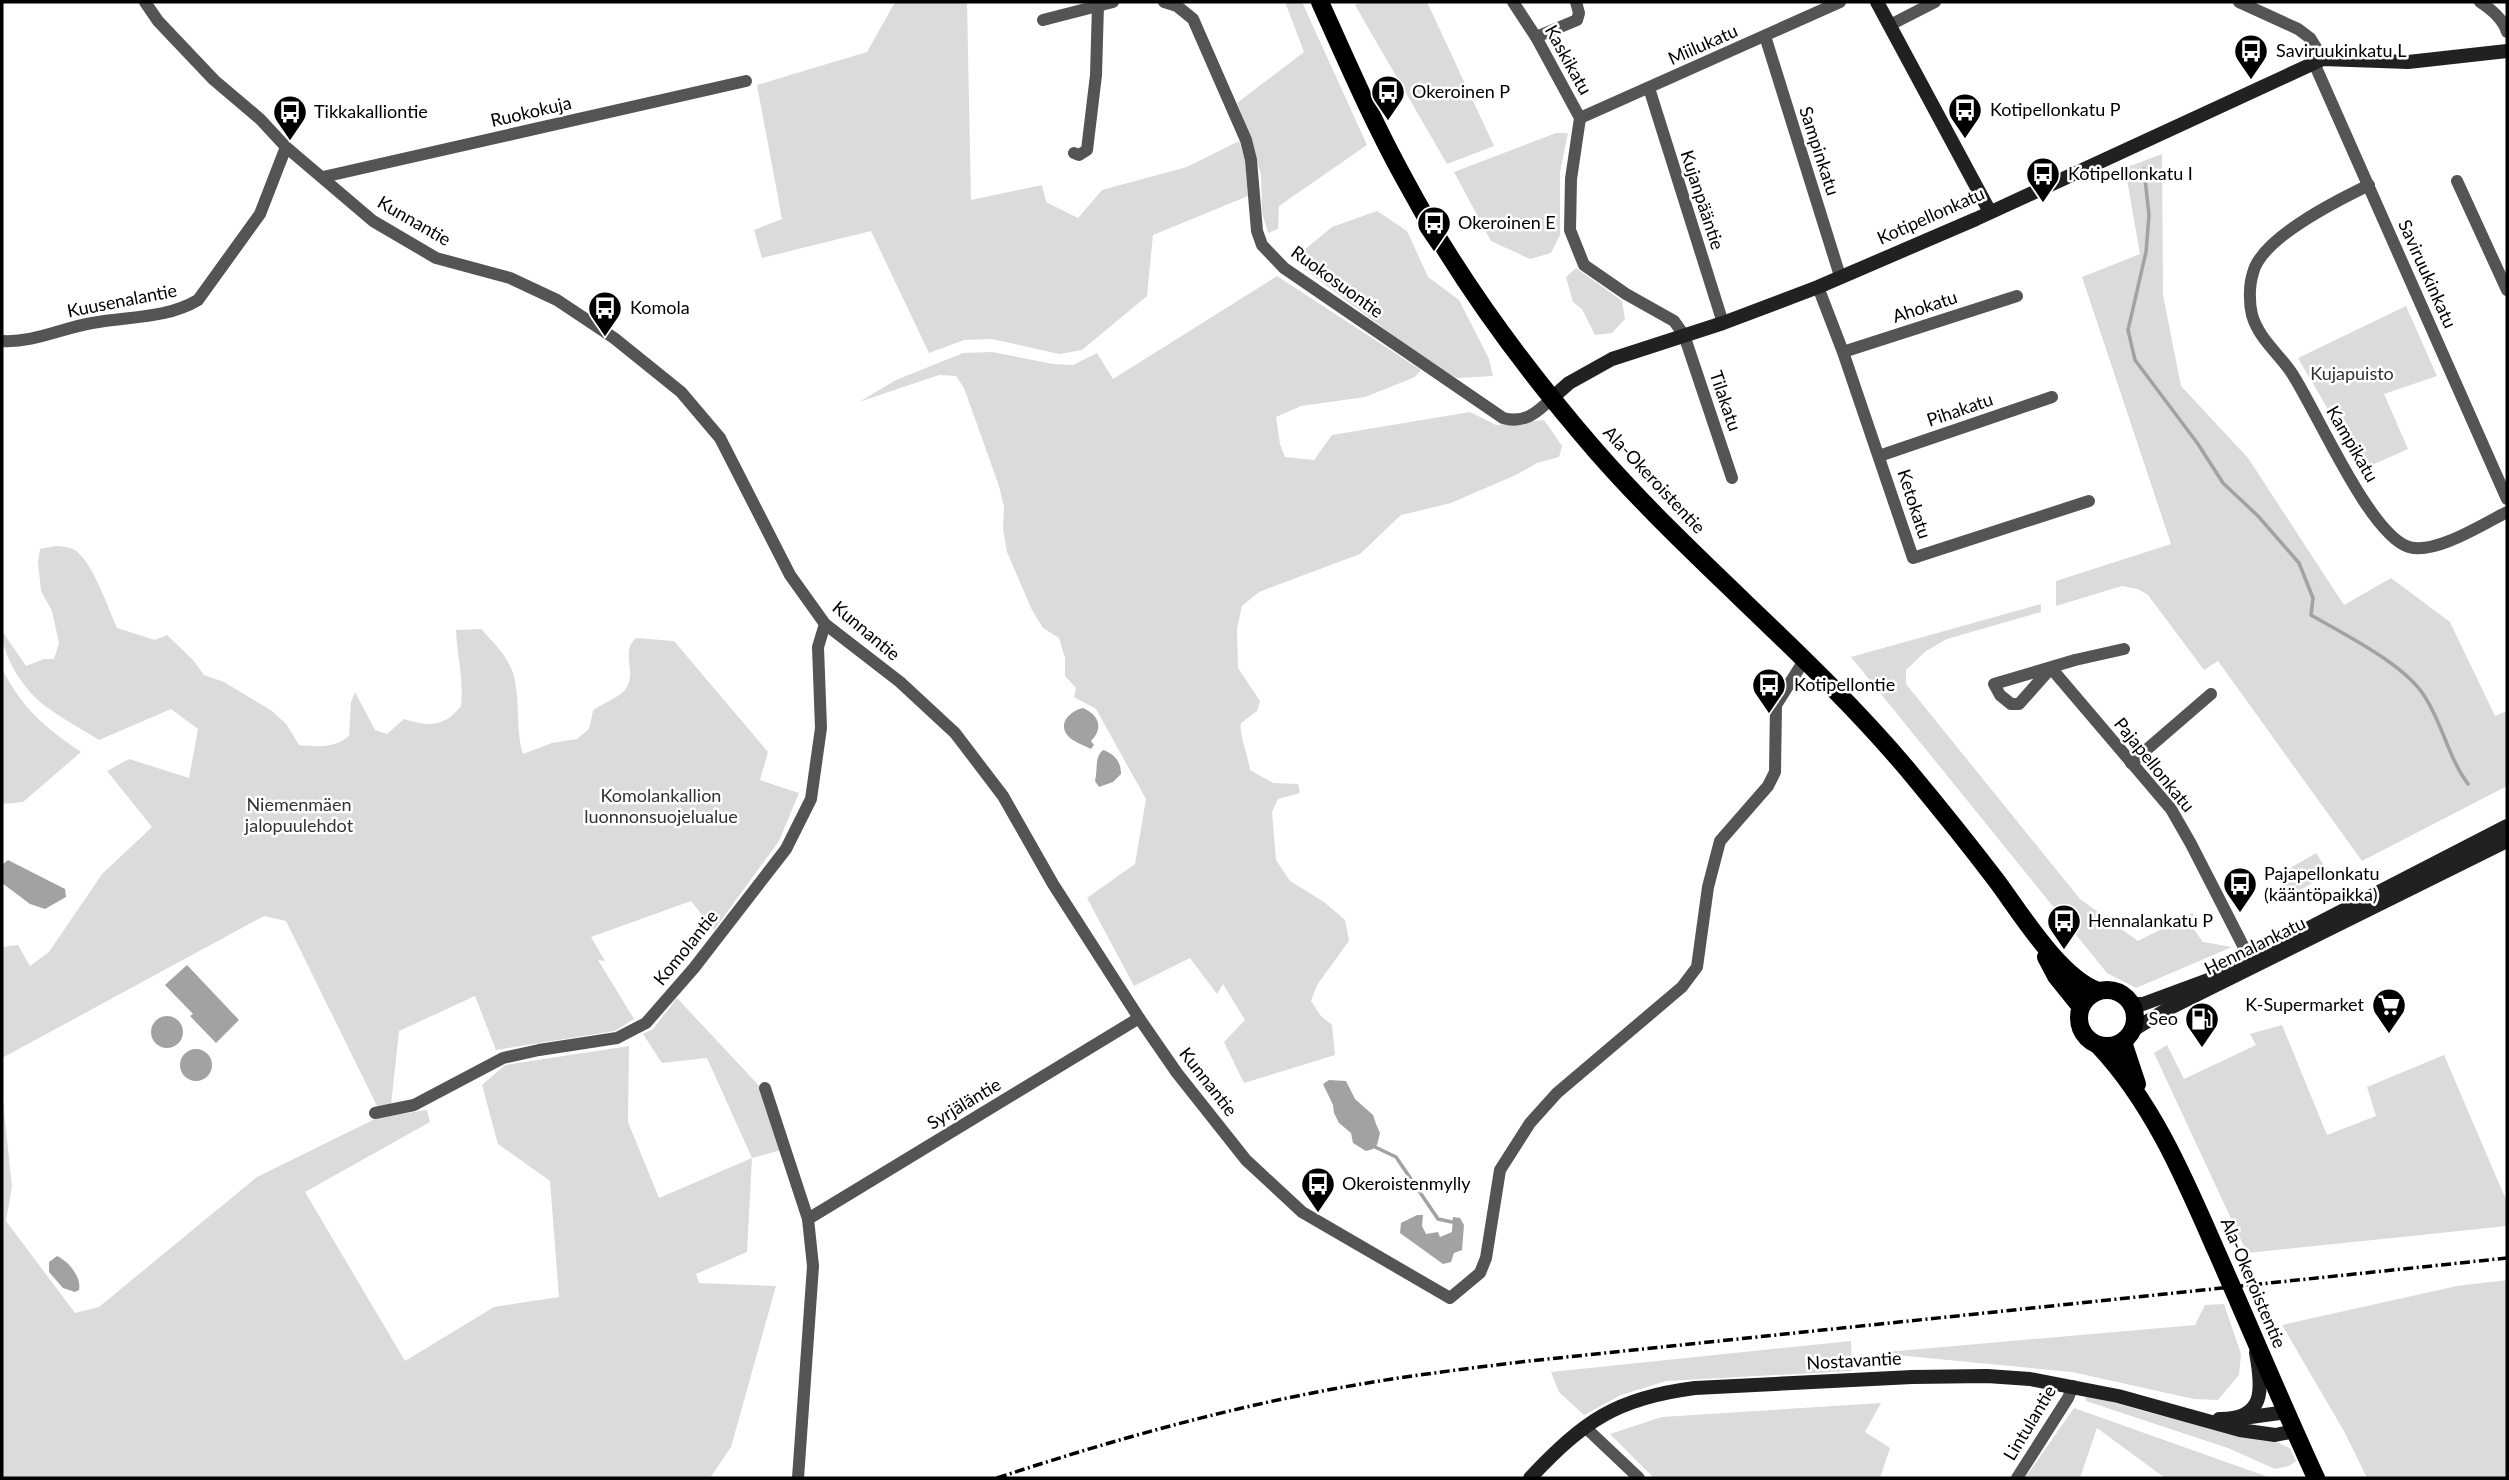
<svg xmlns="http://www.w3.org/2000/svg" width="2509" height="1480" font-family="Lato,sans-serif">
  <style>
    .green { fill: #dbdbdb }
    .water { fill: #a2a2a2 }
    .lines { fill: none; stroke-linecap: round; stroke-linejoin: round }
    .stream { stroke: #a2a2a2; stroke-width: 3.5 }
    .street { stroke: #545454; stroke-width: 12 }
    .secondary { stroke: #212121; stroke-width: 14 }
    .primary { stroke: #000; stroke-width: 18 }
    .rail { stroke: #000; stroke-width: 3.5; stroke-dasharray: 10 3.5 2 3.5; stroke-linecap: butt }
    .labels { text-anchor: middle; stroke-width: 5; stroke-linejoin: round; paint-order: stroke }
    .street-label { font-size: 18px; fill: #000; stroke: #fff }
    .poi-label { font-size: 18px; fill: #000; stroke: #fff; text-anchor: start }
    .park-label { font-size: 18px; fill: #323232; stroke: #fff }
  </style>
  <rect width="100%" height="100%" fill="#fff"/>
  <g class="green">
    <path d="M 895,2 L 967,2 L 971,200 L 1042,185 L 1046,202 L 1078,218 L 1102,190 L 1187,167 L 1239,141 L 1245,160 L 1248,196 L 1153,235 L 1147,296 L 1082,350 L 1059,354 L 992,339 L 964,340 L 929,353 L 871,231 L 762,258 L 754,230 L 782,219 L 757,85 L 867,52 Z"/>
    <path d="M 1285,2 L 1302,2 L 1367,145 L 1279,206 L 1278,229 L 1268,233 L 1262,213 L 1261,175 L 1248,131 L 1237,103 L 1304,52 Z"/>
    <path d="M 1362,2 L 1427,2 L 1494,146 L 1447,164 L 1355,5 Z"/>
    <path d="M 1556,133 L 1568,133 L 1560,172 L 1560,235 L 1551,253 L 1530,259 L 1491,241 L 1454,172 Z"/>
    <path d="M 2162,154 L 2163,295 L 2181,386 L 2248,458 L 2344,605 L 2391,578 L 2450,622 L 2495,716 L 2507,711 L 2507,786 L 2362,861 L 2218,661 L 2204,670 L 2148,595 L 2138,589 L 2122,586 L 2056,606 L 2056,581 L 2171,544 L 2082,277 L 2140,254 L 2125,168 Z"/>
    <path d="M 1377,211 L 1407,231 L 1428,277 L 1459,300 L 1489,359 L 1493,376 L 1457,378 L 1437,368 L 1304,269 L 1298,255 L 1332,227 Z"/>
    <path d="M 1576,268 L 1622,301 L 1625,319 L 1612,333 L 1595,335 L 1582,309 L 1573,302 L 1566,277 Z"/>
    <path d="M 1277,276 L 1421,370 L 1415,377 L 1365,397 L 1301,406 L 1276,417 L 1280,444 L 1285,457 L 1314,460 L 1332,435 L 1470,412 L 1496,425 L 1544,420 L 1562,446 L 1559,457 L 1537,463 L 1518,474 L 1451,503 L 1401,515 L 1360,554 L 1259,592 L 1242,606 L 1237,628 L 1238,668 L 1260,701 L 1257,711 L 1241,723 C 1239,735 1248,755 1250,770 L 1273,783 L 1298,784 L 1300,793 L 1278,799 L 1272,812 L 1276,860 L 1290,881 L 1324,902 L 1345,920 L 1349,941 L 1317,985 L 1311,1001 L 1321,1016 L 1332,1025 L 1335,1055 L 1244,1083 L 1224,1042 L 1245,1020 L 1223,984 L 1217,994 L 1190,958 L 1134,986 L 1087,898 L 1135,864 L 1146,799 L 1096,709 L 1074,697 L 1076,688 L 1065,676 L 1065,658 L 1059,638 L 1043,628 L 1032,610 L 1007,552 L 1003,528 L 1004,507 L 999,486 L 964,388 L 956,376 L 939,375 L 859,402 L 896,380 L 963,353 L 992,352 L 1053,364 L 1073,365 L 1097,353 L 1113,379 Z"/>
    <path d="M 2406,306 L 2437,376 L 2384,394 L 2408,449 L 2363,469 L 2298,358 Z"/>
    <path d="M 56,546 C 62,546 68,547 73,549 C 92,559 108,608 117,628 L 155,640 L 167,635 L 193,660 L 204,675 L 224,682 L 272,711 L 286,724 L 299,745 C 318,747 335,748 349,736 L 351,702 L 355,692 L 375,730 L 387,734 L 404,719 C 428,727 445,727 461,706 C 464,680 457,656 456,630 L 481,629 C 493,642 507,655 513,673 C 521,699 515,728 523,754 L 552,743 L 577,739 L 589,729 L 593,711 C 603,702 622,698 628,685 C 635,668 621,651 636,638 L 674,641 L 768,752 L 760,780 L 799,793 L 779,841 L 714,930 L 691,901 L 591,937 L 605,961 L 598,960 L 634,1019 L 615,1031 L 496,1050 L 475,996 L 399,1031 L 391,1105 L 377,1106 L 286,921 L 264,916 L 2,1058 L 2,947 L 18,945 L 30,966 L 49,952 L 102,874 L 152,827 L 107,771 L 129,759 L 189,778 L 198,729 L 171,709 L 99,740 C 82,729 64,720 48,708 C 26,693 2,658 2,631 L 26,666 L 44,659 L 54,659 L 59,643 L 52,611 L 41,591 L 38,562 L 40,549 Z"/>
    <path d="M 2041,604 L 2041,612 L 1947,639 L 1926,651 L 1906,670 L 1906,684 L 2080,899 L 2138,941 L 2193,913 L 2193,928 L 2203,942 L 2232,947 L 2136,988 L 2107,973 L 1851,657 Z"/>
    <path d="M 2,669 C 24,710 43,726 81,752 L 23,802 L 2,804 Z"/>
    <path d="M 2316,853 L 2329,873 L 2292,895 L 2280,874 Z"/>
    <path d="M 677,998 L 763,1090 L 781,1150 L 752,1158 L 747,1252 L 696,1274 L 699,1283 L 776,1286 L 731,1447 L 710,1478 L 2,1478 L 2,1091 L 12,1187 L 6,1221 L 75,1313 L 99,1307 L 257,1177 L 377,1118 L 427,1110 L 430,1122 L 305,1192 L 405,1361 L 494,1307 L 559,1297 L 550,1181 L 498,1144 L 482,1085 L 505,1065 L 629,1046 L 628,1122 L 659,1198 L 752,1158 L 707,1058 L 662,1063 L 643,1034 L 653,1029 Z"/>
    <path d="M 2282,1025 L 2327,1135 L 2376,1116 L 2367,1087 L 2444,1055 L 2507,1202 L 2507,1226 L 2247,1253 L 2154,1053 L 2167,1045 L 2184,1079 L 2256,1045 L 2250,1034 Z"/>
    <path d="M 2507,1280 L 2507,1478 L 2367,1478 L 2345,1433 L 2282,1325 L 2457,1286 Z"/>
    <path d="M 2224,1304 L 2241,1354 L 2239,1375 L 2218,1400 L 2194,1399 L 2072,1372 L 1875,1353 L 2195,1325 L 2205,1305 Z"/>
    <path d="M 1851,1341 L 1852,1371 L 1666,1381 L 1621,1395 L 1584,1415 L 1559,1392 L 1551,1372 Z"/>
    <path d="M 2085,1397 L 2094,1397 L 2154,1414 L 2274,1441 L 2290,1448 L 2296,1461 L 2289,1466 L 2275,1469 L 2228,1448 L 2086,1401 Z"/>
    <path d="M 1881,1403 L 1865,1432 L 1890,1448 L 1880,1478 L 1654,1478 L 1610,1434 L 1662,1417 Z"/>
    <path d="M 2074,1408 L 2271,1478 L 2165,1478 L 2097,1428 L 2080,1478 L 2025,1478 Z"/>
  </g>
  <g class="water">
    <path d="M 1083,708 C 1099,715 1104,728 1091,741 L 1094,745 L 1091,749 C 1085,746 1075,742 1070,738 C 1056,725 1069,711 1083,708 Z"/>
    <path d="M 1103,750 C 1115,754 1121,762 1121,774 L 1113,782 L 1099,787 L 1095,781 C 1098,770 1094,758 1103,750 Z"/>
    <path d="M 8,860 L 65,889 L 66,897 L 45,909 L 30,904 L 2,883 L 2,865 Z"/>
    <path d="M 187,965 L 239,1020 L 216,1043 L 190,1016 L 193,1014 L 165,985 Z"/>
    <circle cx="167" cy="1032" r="16"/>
    <circle cx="196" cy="1065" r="16"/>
    <path d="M 1329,1080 L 1346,1081 L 1355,1099 L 1373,1115 L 1376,1124 L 1380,1133 L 1377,1145 L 1373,1149 L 1366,1151 L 1353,1143 L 1351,1133 L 1339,1123 L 1334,1113 L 1333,1105 L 1323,1084 Z"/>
    <path d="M 1417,1215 L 1423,1215 L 1422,1226 L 1426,1234 L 1438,1232 L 1440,1237 L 1452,1232 L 1453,1217 L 1460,1218 L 1464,1225 L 1462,1250 L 1454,1253 L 1451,1262 L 1443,1264 L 1400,1233 L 1401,1223 Z"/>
    <path d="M 57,1256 C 68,1261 82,1277 79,1290 L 75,1292 L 63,1288 L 49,1272 L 49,1262 Z"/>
  </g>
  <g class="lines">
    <g class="stream">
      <path d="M 2144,169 L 2149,215 L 2146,252 L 2128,330 L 2135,360 L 2198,444 L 2223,483 L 2258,516 L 2299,563 L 2313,598 L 2311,615 C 2345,635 2405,664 2425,697 C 2443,725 2448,757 2468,784"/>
      <path d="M 1375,1147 L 1396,1157 L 1438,1219 L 1452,1222"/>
    </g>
    <g class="street">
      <path d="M 145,2 L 158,21 L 214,80 L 260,119 L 286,147 L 373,221 L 436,258 L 510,278 L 557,300 L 614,338 L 681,392 L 720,438 L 790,575 L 825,624 L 900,682 L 955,733 L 1003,796 L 1053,884 L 1139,1018 L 1177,1073 L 1246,1160 L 1302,1212 L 1450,1298 L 1480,1273 L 1486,1258 L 1500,1170 L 1530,1123 L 1557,1093 L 1682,987 L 1697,967 L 1708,887 L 1720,841 L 1768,786 L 1775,772 L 1776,705 L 1805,659"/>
      <path d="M 1164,2 L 1177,6 L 1193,19 L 1246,140 L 1251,160 L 1257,231 L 1262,245 L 1284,268 L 1503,418 C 1524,424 1537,413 1552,398"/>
      <path d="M 1513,2 L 1536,37 L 1580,118 L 1571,179 L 1570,230 L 1584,265 L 1626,294 L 1674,321 L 1684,335 L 1732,478"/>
      <path d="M 2239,2 L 2298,29 L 2310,38 L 2323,59"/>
      <path d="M 2480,2 C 2491,9 2503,19 2507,32"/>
      <path d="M 1043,20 L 1113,2"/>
      <path d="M 1890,25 L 1935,2"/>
      <path d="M 1765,36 L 1840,276"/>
      <path d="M 1536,37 L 1577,20 L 1579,13 L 1576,2"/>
      <path d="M 2314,63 L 2507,499"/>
      <path d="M 1649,88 L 1723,323"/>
      <path d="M 1580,118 L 1840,2"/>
      <path d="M 1074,153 L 1079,155 L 1087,150 L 1096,75 L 1098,5"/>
      <path d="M 323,177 L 746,81"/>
      <path d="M 2457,181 L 2507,290"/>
      <path d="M 2369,185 C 2338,200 2261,238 2253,273 C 2249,285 2249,303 2252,315 C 2259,339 2278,353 2291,372 C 2316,409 2369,535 2409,547 C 2435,555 2483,524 2507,512"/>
      <path d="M 1818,287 L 1843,352 L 1913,558 L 2089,501"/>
      <path d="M 2,341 C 33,343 62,328 92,323 C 129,316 166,319 198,300 L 260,214 L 286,147"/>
      <path d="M 1843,352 L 2017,296"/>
      <path d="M 1879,456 L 2052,397"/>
      <path d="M 2051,668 L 2171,809 L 2191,844 L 2254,967"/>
      <path d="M 2051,668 L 2019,704 L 2011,704 L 2000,695 L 1994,684 L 2075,660 L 2124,649"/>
      <path d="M 2131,763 L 2211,694"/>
      <path d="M 765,1088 L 808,1219 L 813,1266 L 798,1478"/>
      <path d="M 375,1113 L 414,1105 L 503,1058 L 539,1050 L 617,1038 L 646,1023 L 694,968 L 786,849 L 811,799 L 821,728 L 818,647 L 825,624"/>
      <path d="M 808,1219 L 1139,1018"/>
      <path d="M 1585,1427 L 1639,1478"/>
      <path d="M 2017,1478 L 2068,1398 L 2073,1386"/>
    </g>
    <g class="secondary">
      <path d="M 1877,2 L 1990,212"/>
      <path d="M 1552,398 L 1569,383 L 1612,359 L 1723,323 L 1818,287 L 1976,219 L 2323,59 L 2408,62 L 2507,51"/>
      <path d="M 2131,1004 L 2143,1004 L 2208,980 L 2507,826"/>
      <path d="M 2133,1030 L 2166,1010 L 2507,841"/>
      <path d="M 2243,1418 L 2287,1412"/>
      <path d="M 2219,1419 C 2265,1420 2263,1390 2256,1353"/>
      <path d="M 1530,1478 C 1584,1421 1616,1398 1695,1388 L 1912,1377 L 1987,1376 L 2030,1379 L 2118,1396 L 2240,1430 L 2275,1435 L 2295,1431"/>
    </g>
    <g class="primary">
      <path d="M 1320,2 C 1347,62 1373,122 1405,180 C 1457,277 1524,368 1596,451 C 1694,563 1812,656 1908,770 C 1938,806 1967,842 1996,880 C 2020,912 2059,977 2098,991"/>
      <path d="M 2046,957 L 2056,976 L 2081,1007"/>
      <circle cx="2107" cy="1018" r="28"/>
      <path d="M 2123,1042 L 2137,1084"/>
      <path d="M 2098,1045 C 2152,1102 2184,1177 2215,1248 C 2249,1325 2281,1402 2316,1478"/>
    </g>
    <path class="rail" d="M 997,1478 C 1106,1442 1219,1410 1333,1389 C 1397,1377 1463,1369 1529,1361 L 2507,1258"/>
  </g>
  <defs>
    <g id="bus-pin" transform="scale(1.75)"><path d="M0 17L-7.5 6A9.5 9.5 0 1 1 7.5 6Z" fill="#000" stroke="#fff"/><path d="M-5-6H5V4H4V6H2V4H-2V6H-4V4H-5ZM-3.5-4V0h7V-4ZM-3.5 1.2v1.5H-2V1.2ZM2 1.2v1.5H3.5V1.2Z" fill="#fff"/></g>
    <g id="supermarket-pin" transform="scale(1.75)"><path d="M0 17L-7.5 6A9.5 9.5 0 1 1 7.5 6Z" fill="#000" stroke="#fff"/><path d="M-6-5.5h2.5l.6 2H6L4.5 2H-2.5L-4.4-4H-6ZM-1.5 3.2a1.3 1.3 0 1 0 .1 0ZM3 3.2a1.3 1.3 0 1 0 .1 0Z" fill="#fff"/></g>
    <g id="fuel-pin" transform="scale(1.75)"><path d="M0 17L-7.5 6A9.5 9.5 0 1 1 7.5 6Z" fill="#000" stroke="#fff"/><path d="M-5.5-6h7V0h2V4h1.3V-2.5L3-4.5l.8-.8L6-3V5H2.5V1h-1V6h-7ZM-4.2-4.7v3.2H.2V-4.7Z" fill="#fff"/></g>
  </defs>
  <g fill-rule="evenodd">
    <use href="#bus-pin" x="2251" y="51"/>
    <use href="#bus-pin" x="1388" y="92"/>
    <use href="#bus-pin" x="1965" y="110"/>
    <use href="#bus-pin" x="290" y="112"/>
    <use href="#bus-pin" x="2043" y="174"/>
    <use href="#bus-pin" x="1434" y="223"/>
    <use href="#bus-pin" x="605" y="308"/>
    <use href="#bus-pin" x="1769" y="685"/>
    <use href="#bus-pin" x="2240" y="884"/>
    <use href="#bus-pin" x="2064" y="921"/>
    <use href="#supermarket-pin" x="2389" y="1005"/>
    <use href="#fuel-pin" x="2202" y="1019"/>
    <use href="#bus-pin" x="1318" y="1184"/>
  </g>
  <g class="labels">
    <g class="street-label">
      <text transform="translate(1703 45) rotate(-24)" y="6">Miilukatu</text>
      <text transform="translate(1568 60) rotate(61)" y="6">Kaskikatu</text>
      <text transform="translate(531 112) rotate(-13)" y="6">Ruokokuja</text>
      <text transform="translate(1819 151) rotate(72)" y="6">Sampinkatu</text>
      <text transform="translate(1702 200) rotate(72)" y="6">Kujanpääntie</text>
      <text transform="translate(1931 216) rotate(-24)" y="6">Kotipellonkatu</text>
      <text transform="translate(414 221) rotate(30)" y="6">Kunnantie</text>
      <text transform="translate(2427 274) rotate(66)" y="6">Saviruukinkatu</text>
      <text transform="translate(1337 282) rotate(36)" y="6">Ruokosuontie</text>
      <text transform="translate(122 301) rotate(-11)" y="6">Kuusenalantie</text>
      <text transform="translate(1925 307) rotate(-18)" y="6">Ahokatu</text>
      <text transform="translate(1725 401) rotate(71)" y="6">Tilakatu</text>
      <text transform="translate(1960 410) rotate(-19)" y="6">Pihakatu</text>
      <text transform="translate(2352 444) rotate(60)" y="6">Kampikatu</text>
      <text transform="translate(1654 480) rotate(47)" y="6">Ala-Okeroistentie</text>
      <text transform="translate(1914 504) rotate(72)" y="6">Ketokatu</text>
      <text transform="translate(866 631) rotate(40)" y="6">Kunnantie</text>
      <text transform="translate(2154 765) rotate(51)" y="6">Pajapellonkatu</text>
      <text transform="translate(2255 946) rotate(-26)" y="6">Hennalankatu</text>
      <text transform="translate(686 948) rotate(-51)" y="6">Komolantie</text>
      <text transform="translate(1208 1082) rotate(52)" y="6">Kunnantie</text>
      <text transform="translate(964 1104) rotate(-31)" y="6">Syrjäläntie</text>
      <text transform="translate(2253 1283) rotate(67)" y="6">Ala-Okeroistentie</text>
      <text transform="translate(1854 1361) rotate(-3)" y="6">Nostavantie</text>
      <text transform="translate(2030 1423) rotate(-59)" y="6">Lintulantie</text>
    </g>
    <g class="poi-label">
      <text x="2276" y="57">Saviruukinkatu L</text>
      <text x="1412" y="98">Okeroinen P</text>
      <text x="1990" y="116">Kotipellonkatu P</text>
      <text x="314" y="118">Tikkakalliontie</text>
      <text x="2068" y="180">Kotipellonkatu I</text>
      <text x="1458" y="229">Okeroinen E</text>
      <text x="630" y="314">Komola</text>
      <text x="1794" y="691">Kotipellontie</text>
      <text x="2264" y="880">Pajapellonkatu<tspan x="2264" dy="21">(kääntöpaikka)</tspan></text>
      <text x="2088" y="927">Hennalankatu P</text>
      <text x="2364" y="1011" text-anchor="end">K-Supermarket</text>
      <text x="2178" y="1025" text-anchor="end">Seo</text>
      <text x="1342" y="1190">Okeroistenmylly</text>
    </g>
    <g class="park-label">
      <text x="2352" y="380">Kujapuisto</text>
      <text x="661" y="802">Komolankallion<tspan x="661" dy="21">luonnonsuojelualue</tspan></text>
      <text x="299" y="811">Niemenmäen<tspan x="299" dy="21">jalopuulehdot</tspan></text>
    </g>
  </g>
  <rect width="2509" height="1480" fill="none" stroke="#000000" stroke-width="7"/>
</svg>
